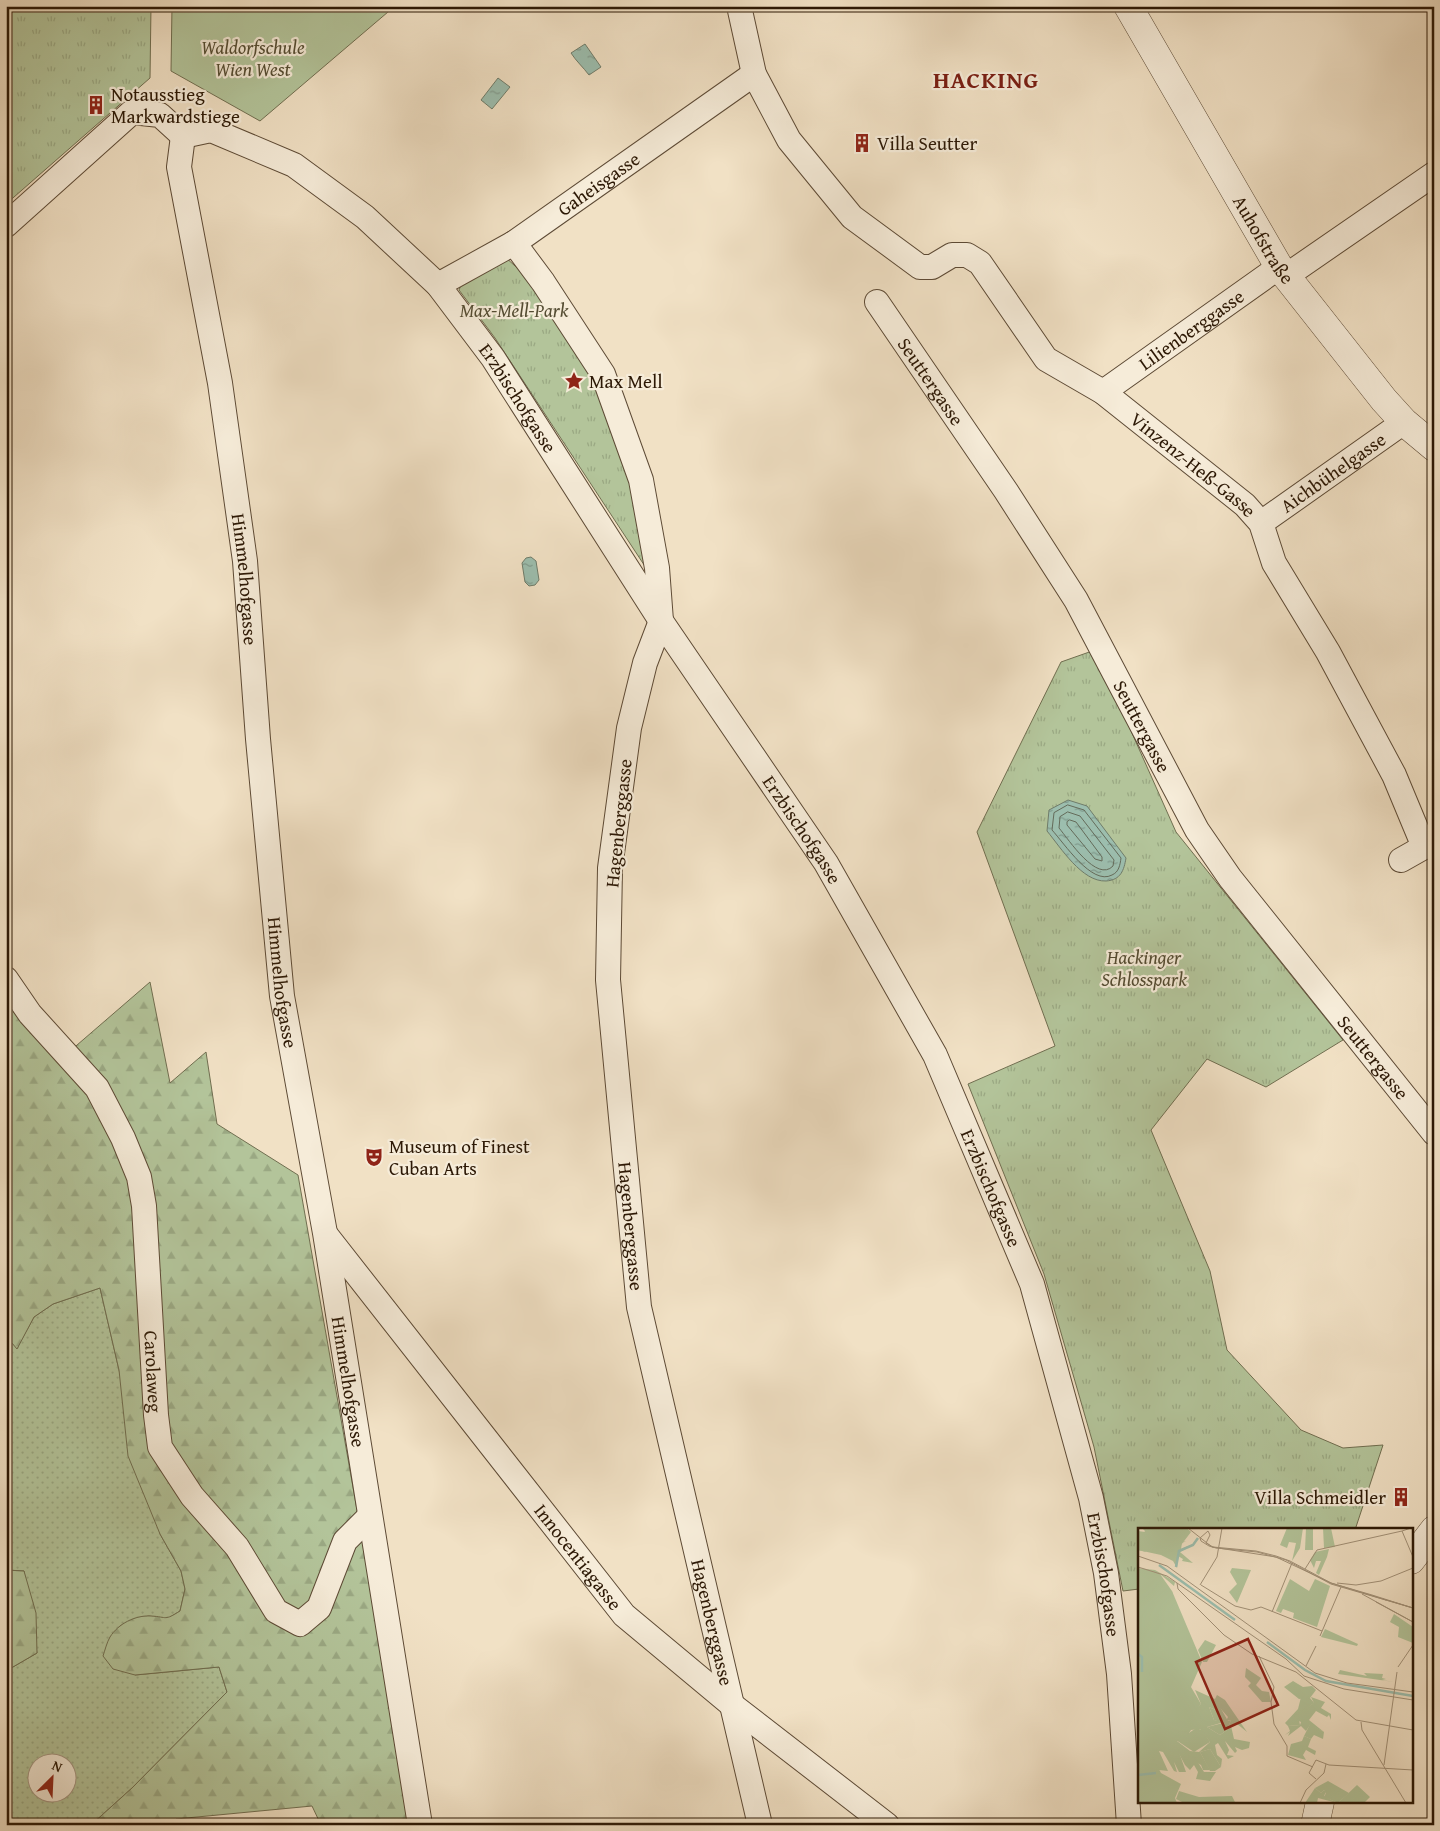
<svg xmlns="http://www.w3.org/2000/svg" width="1440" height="1831" font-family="'Gentium Book Plus',serif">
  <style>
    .grass { fill: url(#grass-dots); stroke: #706e50; fill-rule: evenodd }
    .forest { fill: url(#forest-firs); stroke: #706e50 }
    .park { fill: url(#park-tufts); stroke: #706e50 }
    .garden { fill: #b3c49a; stroke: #706e50 }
    .water { fill: url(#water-ripples); stroke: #6f7c6a }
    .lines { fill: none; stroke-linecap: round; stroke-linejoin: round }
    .shore { stroke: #646b5a; stroke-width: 1 }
    .minor-casing { stroke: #5d4a35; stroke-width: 26 }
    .tertiary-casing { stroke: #5d4a35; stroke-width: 29 }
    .minor { stroke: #f6ecd9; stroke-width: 24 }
    .tertiary { stroke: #f6ecd9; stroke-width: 28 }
    .labels { text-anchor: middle; stroke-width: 4.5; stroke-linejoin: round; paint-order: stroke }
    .park-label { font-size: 19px; font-style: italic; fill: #544c32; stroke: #f6ecd9 }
    .poi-label { font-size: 19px; fill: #2c1805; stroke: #f6ecd9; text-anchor: start }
    .street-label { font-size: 19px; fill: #2c1805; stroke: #f6ecd9 }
    .district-label { font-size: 24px; font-weight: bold; letter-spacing: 1px; fill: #7a1f14; stroke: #f6ecd9 }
    .inset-river { fill: none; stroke: #9cbeae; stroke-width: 2.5 }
    .inset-road { fill: none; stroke: #a29178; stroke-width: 1 }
    .view { fill: #8f2418; fill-opacity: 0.15; stroke: #8f2418; stroke-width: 2.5 }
    .inset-edge { fill: none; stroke: #2c1805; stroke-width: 2.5 }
  </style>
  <defs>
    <pattern id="grass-dots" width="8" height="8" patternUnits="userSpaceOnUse" patternTransform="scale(1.25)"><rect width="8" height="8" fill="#b3c49a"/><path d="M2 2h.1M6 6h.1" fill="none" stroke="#9aa883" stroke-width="1.8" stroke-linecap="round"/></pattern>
    <pattern id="forest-firs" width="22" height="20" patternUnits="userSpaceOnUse" patternTransform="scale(1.25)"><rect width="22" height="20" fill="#b3c49a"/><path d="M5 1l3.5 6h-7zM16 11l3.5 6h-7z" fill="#9aa883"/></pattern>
    <pattern id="park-tufts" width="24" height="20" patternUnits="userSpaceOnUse" patternTransform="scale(1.25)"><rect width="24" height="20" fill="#b3c49a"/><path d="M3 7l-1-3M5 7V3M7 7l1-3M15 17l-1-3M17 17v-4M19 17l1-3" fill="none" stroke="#9aa883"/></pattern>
    <pattern id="water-ripples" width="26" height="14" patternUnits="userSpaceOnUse" patternTransform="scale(1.25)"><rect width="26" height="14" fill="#9cbeae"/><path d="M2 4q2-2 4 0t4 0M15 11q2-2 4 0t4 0" fill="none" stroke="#7f998c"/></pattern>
  </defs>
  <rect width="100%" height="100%" fill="#f1e1c5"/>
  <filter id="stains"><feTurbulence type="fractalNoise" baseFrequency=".004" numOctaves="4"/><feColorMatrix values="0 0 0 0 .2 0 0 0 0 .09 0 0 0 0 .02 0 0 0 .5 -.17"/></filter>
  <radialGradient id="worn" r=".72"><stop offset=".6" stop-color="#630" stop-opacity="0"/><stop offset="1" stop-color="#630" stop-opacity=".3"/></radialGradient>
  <path class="grass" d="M 100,1288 L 119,1370 L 160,1534 L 181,1571 L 185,1589 L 180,1611 L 167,1619 L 149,1616 L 134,1619 L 120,1626 L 110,1638 L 135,1675 L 219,1667 L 227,1692 L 132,1788 L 91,1825 L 6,1825 L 6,1671 L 37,1653 L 24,1571 L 6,1570 L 6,1336 L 17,1348 L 34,1317 L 53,1304 ZM 38,1764 L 68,1764 L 68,1794 L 38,1794 Z"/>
  <g class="forest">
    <path d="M 150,982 L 170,1083 L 206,1052 L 217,1124 L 298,1175 L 391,1703 L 410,1825 L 321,1825 L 312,1806 L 176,1819 L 172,1825 L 91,1825 L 132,1788 L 227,1692 L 219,1667 L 135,1675 L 113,1669 L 103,1656 C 105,1650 107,1642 110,1637 C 118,1624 135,1615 151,1616 C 168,1617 164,1621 180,1611 L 185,1589 L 181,1571 L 160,1534 L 128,1456 L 119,1370 L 100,1288 L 53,1304 L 34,1317 L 17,1349 L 6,1336 L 6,1000 L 15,1014 L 62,1058 Z"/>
    <path d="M 6,1570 L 24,1571 L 36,1613 L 37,1653 L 6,1671 Z"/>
  </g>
  <g class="park">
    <path d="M 6,6 L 151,6 L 150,78 L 6,204 Z"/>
    <path d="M 504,256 L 536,285 L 596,377 L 632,473 L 654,580 L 495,338 L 459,290 L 464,278 Z"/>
    <path d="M 1095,650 L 1176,832 L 1343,1040 L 1266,1087 L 1207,1059 L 1151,1130 L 1210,1271 L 1227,1350 L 1301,1430 L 1343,1448 L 1383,1445 L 1355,1530 L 1139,1530 L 1139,1589 L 1123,1591 L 1094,1447 L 1044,1274 L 968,1084 L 1055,1046 L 977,832 L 1061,662 Z"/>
  </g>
  <path class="garden" d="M 172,6 L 395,6 L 260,121 L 171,71 Z"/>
  <g class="water">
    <path d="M 585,44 L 601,67 L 589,75 C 583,67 576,61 571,53 Z"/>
    <path d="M 498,78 L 510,87 L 492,109 L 481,100 Z"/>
    <path d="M 531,557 L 536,561 L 539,580 L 535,585 L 529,586 L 525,582 L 522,563 L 526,558 Z"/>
    <path d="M 1068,800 L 1087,806 L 1126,858 C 1124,870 1121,880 1106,881 C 1082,882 1061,848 1047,831 L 1049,810 Z"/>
  </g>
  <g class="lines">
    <g class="shore">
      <path d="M 1068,805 L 1084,810 L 1121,858 C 1120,865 1119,872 1112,875 C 1092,886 1064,843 1052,830 L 1054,813 Z"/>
      <path d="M 1068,812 L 1080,816 L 1114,860 L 1113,866 C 1097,883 1069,840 1059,828 L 1060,817 Z"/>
      <path d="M 1070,820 L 1076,822 L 1102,857 L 1102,861 L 1095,859 L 1067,825 L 1067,822 Z"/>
    </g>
    <g class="minor-casing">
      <g id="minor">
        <path id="s1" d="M 739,6 L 754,74 L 789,140 L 852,217 L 920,267 L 932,267 L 952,255 L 967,255 L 980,263 L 1046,359 L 1103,392 L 1245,505 L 1261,523 L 1274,563 L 1328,652 L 1394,775 L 1424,847 L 1401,860"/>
        <path id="s2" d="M 183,136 L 211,130 L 294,165 L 365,217 L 438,285 L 493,358 L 661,621 L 826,863 L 935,1055 L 1032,1284 L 1091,1498 L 1106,1573 L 1119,1674 L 1129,1825"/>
        <path id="s3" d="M 183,136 L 179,167 L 220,383 L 245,561 L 258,739 L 282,996 L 325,1233 L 420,1825"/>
        <path d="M 6,225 L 132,112 L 160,115 L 183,136"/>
        <path id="s4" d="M 514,243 L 543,282 L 603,374 L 641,480 L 657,568 L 661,621 L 645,663 L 629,728 L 610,868 L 608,980 L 639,1307 L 760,1825"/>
        <path d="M 1286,276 L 1434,174"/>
        <path id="s5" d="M 438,285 L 514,243 L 754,74"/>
        <path id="s6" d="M 877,302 L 1006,491 L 1076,600 L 1197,830 L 1230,878 L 1434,1133"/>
        <path id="s7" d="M 1103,392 L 1279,267"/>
        <path id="s8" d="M 1261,523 L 1404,422"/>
        <path id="s9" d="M 6,979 L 30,1014 L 97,1088 L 123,1138 L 139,1177 L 144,1206 L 156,1415 L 160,1447 L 192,1496 L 237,1547 L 276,1611 L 300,1624 L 319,1608 L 345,1541 L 370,1516"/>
        <path id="s10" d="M 326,1235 L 624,1615 L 732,1705 L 887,1825"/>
      </g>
    </g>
    <g class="tertiary-casing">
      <g id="tertiary">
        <path id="s11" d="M 1128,6 L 1279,267 L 1384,400 L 1404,422 L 1434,447"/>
        <path d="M 1411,1560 L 1434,1530"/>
        <path d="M 1315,1825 L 1320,1802"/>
      </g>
    </g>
    <use href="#minor" class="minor"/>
    <use href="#tertiary" class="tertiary"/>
  </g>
  <defs>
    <g id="building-bare" transform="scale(1.5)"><path d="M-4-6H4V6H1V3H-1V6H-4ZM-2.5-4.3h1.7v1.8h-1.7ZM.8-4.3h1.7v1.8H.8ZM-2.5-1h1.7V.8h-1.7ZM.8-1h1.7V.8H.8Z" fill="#8f2418" stroke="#f6ecd9" stroke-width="2.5" paint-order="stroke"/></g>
    <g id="sight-bare" transform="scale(1.5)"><path d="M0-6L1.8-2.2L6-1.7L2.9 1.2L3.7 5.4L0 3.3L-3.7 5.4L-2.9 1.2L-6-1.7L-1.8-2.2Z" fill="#8f2418" stroke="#f6ecd9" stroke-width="2.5" paint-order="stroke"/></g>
    <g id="theatre-bare" transform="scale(1.5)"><path d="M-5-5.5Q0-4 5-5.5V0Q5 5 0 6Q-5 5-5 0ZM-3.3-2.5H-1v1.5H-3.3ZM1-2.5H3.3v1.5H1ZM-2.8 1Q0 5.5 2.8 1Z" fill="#8f2418" stroke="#f6ecd9" stroke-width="2.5" paint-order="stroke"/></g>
  </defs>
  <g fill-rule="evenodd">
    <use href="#building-bare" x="96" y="105"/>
    <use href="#building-bare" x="862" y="143"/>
    <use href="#sight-bare" x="574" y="381"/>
    <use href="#theatre-bare" x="374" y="1157"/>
    <use href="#building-bare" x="1401" y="1497"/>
  </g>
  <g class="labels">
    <g class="park-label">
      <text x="253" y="54">Waldorfschule<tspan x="253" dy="22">Wien West</tspan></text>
      <text x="514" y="317">Max-Mell-Park</text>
      <text x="1144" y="964">Hackinger<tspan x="1144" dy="22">Schlosspark</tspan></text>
    </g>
    <g class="poi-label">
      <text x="111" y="101">Notausstieg<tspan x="111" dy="22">Markwardstiege</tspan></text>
      <text x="877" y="150">Villa Seutter</text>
      <text x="589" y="388">Max Mell</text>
      <text x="389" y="1153">Museum of Finest<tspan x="389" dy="22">Cuban Arts</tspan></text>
      <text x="1386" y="1504" text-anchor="end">Villa Schmeidler</text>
    </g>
    <g class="street-label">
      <text dy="7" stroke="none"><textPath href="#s5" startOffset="190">Gaheisgasse</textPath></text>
      <text dy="7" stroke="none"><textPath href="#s11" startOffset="270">Auhofstraße</textPath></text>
      <text dy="7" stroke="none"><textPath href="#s7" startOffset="108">Lilienberggasse</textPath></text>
      <text dy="7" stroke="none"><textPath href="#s6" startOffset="96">Seuttergasse</textPath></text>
      <text dy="7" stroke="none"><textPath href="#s2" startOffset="445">Erzbischofgasse</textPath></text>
      <text dy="7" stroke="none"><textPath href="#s1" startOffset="692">Vinzenz-Heß-Gasse</textPath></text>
      <text dy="7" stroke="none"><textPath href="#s8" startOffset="88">Aichbühelgasse</textPath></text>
      <text dy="7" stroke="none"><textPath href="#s3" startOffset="449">Himmelhofgasse</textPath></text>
      <text dy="7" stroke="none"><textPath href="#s6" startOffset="501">Seuttergasse</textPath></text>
      <text transform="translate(618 823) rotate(-84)" y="7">Hagenberggasse</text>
      <text dy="7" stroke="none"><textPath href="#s2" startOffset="962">Erzbischofgasse</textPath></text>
      <text dy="7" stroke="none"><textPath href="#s3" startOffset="854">Himmelhofgasse</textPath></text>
      <text dy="7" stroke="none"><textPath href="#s6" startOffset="906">Seuttergasse</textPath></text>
      <text dy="7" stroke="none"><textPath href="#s2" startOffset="1368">Erzbischofgasse</textPath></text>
      <text dy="7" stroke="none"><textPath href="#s4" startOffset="1026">Hagenberggasse</textPath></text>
      <text dy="7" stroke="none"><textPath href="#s9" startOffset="436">Carolaweg</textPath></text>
      <text dy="7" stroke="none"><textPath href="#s3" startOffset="1259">Himmelhofgasse</textPath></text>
      <text dy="7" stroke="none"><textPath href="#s10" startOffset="409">Innocentiagasse</textPath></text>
      <text dy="7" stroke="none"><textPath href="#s2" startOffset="1772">Erzbischofgasse</textPath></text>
      <text dy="7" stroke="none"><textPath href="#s4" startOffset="1431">Hagenberggasse</textPath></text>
    </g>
    <g class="district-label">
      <text x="986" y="88">HACKING</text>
    </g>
  </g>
  <g transform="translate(1138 1528)">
    <rect width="275" height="275" fill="#f1e1c5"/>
    <path d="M 149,0 L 165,0 L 162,20 L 154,33 L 158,15 L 151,14 L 149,20 L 142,17 ZM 202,142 L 229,148 L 226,145 L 245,146 L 244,150 L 248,151 L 244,152 L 256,154 L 200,146 ZM 163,169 L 172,170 L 178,177 L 163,191 L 164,187 L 176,175 L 160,187 L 162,197 L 150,198 L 147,195 L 160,181 ZM 71,179 L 80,183 L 82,179 L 90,193 L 93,192 L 89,202 L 82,207 L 69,199 L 85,195 L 76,192 ZM 172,196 L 186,204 L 185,211 L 176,207 L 173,211 L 166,208 ZM 58,200 L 64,202 L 72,214 L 56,224 L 38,212 L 48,201 L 51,205 Z" fill="#b3c49a"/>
    <path d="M 9,0 L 39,15 L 48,13 L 44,15 L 43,21 L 55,16 L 59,10 L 55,17 L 42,24 L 55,35 L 44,33 L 45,31 L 40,28 L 36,33 L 17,15 L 3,15 L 8,24 L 0,22 L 0,3 L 7,4 ZM 34,63 L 57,182 L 63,176 L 57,162 L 77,171 L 79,167 L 87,172 L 109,204 L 98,195 L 93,198 L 96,211 L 112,214 L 111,220 L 104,222 L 97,219 L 99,223 L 97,225 L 87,213 L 91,222 L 89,227 L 96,228 L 90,231 L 80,215 L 77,217 L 79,227 L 84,231 L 83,239 L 72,221 L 62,224 L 72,242 L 65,242 L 63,237 L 41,224 L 48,244 L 41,244 L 36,234 L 39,244 L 36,243 L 25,224 L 21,223 L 30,243 L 21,242 L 0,275 L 0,132 ZM 71,179 L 80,183 L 82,180 L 90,189 L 88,193 L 93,192 L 89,202 L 82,207 L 69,199 L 86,194 L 76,192 ZM 62,201 L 72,214 L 61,224 L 52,223 L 39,213 L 48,202 L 50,207 L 53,202 ZM 173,169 L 187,174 L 183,180 L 193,186 L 193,192 L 191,187 L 189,189 L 178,183 L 171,192 L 186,204 L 172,197 L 168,203 L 163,198 L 150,208 L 152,204 L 147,207 L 152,203 L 150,198 L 162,197 L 163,194 L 156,191 L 157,187 L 176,175 ZM 177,260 L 183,265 L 186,262 L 188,264 L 186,268 L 199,275 L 180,270 L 179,275 L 167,275 Z" fill="#b3c49a" fill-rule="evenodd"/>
    <path d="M 0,9 L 1,15 L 19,15 L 37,25 L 41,21 L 39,40 L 35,33 L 23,27 L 0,22 ZM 0,40 L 17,42 L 24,46 L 37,54 L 36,58 L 22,46 L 34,63 L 64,134 L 53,159 L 63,176 L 29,219 L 12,224 L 23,245 L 43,256 L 37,270 L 39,275 L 0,275 ZM 256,86 L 275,99 L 275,115 L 260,109 L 261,99 L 252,94 ZM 187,101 L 220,116 L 219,118 L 183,109 ZM 108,140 L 123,150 L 118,157 L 124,163 L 131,164 L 133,174 L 124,174 L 110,158 L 113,155 L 107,149 ZM 155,153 L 165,159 L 174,158 L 178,162 L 172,170 L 161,171 L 146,159 ZM 190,253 L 211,265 L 200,275 L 186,269 L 188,265 L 186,262 L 183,265 L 177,260 Z" fill="#b3c49a"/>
    <path d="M 4,0 L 49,0 L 53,4 L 37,25 L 19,15 L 0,15 L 7,3 ZM 168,0 L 175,0 L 175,22 L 167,22 ZM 185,0 L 193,0 L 197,19 L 186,20 ZM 191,21 L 189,29 L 181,47 L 178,45 L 183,33 L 178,33 L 176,40 L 172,32 L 177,24 ZM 94,40 L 113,42 L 99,75 L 91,64 L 99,56 L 92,44 ZM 152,51 L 171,63 L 177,51 L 192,58 L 179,99 L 155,90 L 156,85 L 145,81 L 143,85 L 138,83 ZM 67,112 L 78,117 L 69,134 L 65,134 L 60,122 ZM 166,208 L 173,211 L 170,219 L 178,223 L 177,227 L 168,222 L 165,227 L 168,232 L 150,227 L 153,216 L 164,213 ZM 43,219 L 52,229 L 56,228 L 66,244 L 78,244 L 72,253 L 58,251 L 60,244 L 56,237 L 52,242 L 47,237 L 40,224 ZM 72,221 L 83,239 L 77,243 L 72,243 L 62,224 ZM 219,257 L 232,269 L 226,275 L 200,275 ZM 41,263 L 61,269 L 94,268 L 97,274 L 46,275 L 38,271 Z" fill="#b3c49a"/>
    <path class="inset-river" d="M 21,37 L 97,92M 38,39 L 41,23 L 55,17 L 60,10M 129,114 L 167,142 L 188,153 L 275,168M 0,126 L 4,129 L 4,144M 0,247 L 18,245"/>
    <path class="inset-road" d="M 50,0 L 74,19 L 138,29 L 193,55 L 248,72M 273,0 L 264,3 L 275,29M 0,28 L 29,38 L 177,145 L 209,155 L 275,164M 0,39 L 29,48 L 148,131 L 166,148 L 206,161 L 275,172M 167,41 L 179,22 L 264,3M 39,55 L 40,61 L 86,107 L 114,126 L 158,144 L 218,192 L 275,202M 199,55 L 218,57 L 243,53 L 275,40M 62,57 L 79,29 L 84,0M 63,57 L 97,78 L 113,82 L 123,79 L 184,103M 224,66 L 275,94M 245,71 L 275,80M 238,74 L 275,94M 275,80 L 234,67 L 193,55 L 152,33 L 138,28 L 118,23 L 75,19 L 68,15 L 72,7 L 70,3 L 62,10 L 63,13 L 71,18 L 78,20 L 119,24 L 148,32 L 193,56 L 275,80M 134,84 L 154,35M 182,108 L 203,59M 121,128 L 136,159 L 133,174 L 136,196 L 149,218 L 149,228 L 175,239M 168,138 L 178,118M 260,139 L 275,117M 223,194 L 224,202 L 268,275M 178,232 L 191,237 L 275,242M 246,237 L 259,144M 178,251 L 171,245 L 178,232M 162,275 L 168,262 L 186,245 L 188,236"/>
    <path class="view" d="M 110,111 L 140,177 L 87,201 L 58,134 Z"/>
    <rect width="275" height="275" class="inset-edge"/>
  </g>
  <rect width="1440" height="1831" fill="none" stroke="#f1e1c5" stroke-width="25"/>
  <rect x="8" y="8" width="1425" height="1816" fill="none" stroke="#2c1805" stroke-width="2.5"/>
  <rect x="12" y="12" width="1415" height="1806" fill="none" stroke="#2c1805"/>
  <g transform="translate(52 1778) rotate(24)"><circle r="24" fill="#f6ecd9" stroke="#a59784"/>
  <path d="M0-4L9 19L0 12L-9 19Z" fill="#8f2418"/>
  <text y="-8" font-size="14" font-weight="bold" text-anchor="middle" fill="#2c1805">N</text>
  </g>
  <rect width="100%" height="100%" filter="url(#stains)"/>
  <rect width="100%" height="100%" fill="url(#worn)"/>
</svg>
